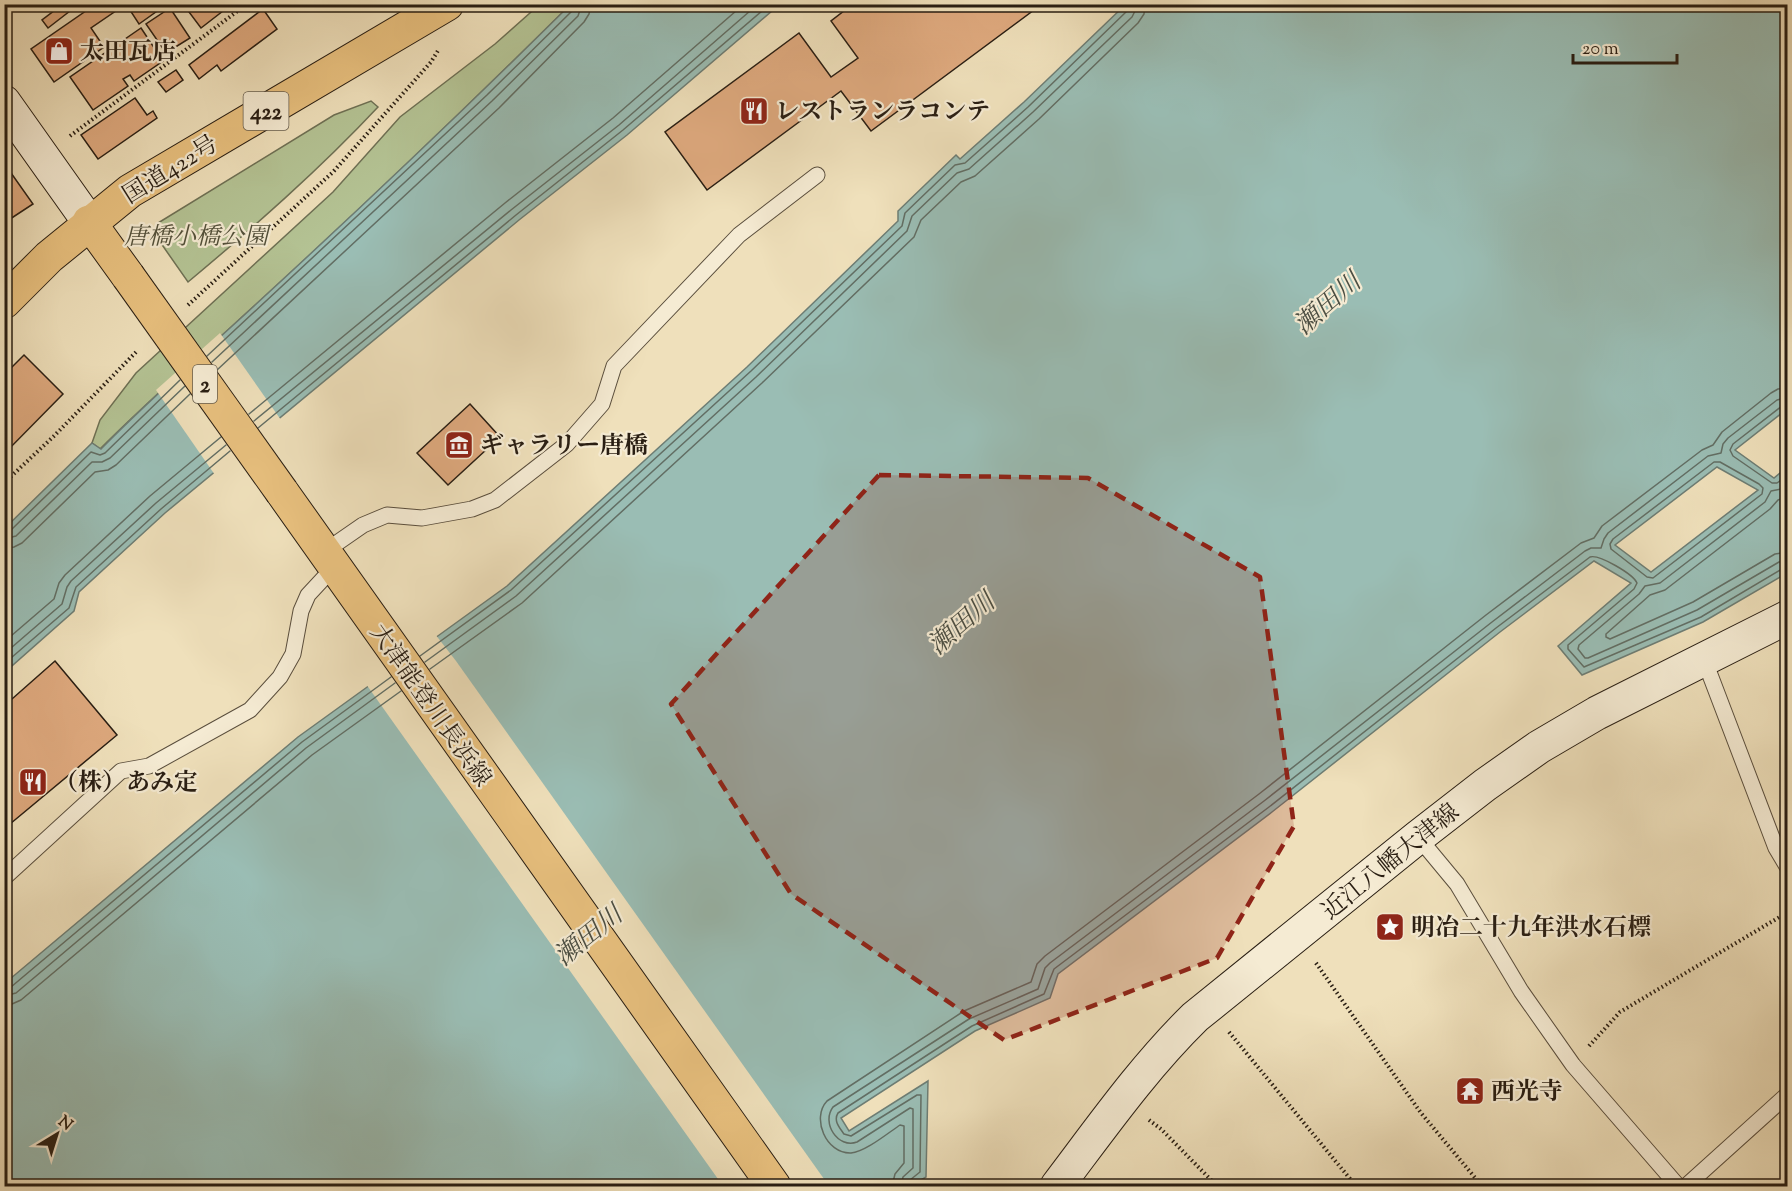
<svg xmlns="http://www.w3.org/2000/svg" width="1792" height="1191" font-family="'Sorts Mill Goudy','Noto Serif JP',serif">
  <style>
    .green { fill: #b4c394; stroke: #6e7054; stroke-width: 1.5 }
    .water { fill: #9abdb4; stroke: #6d7d74; stroke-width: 1.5; fill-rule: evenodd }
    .pier { fill: #efe0bb }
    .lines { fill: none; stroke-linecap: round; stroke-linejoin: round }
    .shore { stroke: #626e64; stroke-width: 1.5 }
    .building { fill: #dea97e; stroke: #291e13; stroke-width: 1.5 }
    .lane-casing { stroke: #5a4e3d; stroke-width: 17 }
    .secondary-casing { stroke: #291e13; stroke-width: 35 }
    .primary-casing { stroke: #291e13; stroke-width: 35 }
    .highway-casing { stroke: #291e13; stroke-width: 35 }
    .path { stroke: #291e13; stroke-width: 4; stroke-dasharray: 1.5 3; stroke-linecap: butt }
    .lane { stroke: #f5ebd3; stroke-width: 15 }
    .secondary { stroke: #f5ebd3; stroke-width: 33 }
    .primary { stroke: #e8c07e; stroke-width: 33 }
    .highway { stroke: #e8c07e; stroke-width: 33 }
    .primary-bridge-casing { stroke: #291e13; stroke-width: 35; stroke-linecap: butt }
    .primary-bridge { stroke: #e8c07e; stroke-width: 33 }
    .marked { fill: #8f2418; fill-opacity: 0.2; stroke: #8f2418; stroke-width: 4.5; stroke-dasharray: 12 8; stroke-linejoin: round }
    .labels { text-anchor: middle; stroke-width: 4.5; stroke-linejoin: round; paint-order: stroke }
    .shield { fill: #f5ebd3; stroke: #665c4d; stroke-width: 1.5 }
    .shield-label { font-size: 22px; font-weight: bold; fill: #291e13 }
    .poi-label { font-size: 24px; font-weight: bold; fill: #291e13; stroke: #f5ebd3; text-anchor: start }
    .street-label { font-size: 24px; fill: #291e13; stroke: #f5ebd3 }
    .park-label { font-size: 24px; font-style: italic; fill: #53503a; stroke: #f5ebd3 }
    .water-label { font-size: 26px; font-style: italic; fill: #4b4e43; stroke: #f5ebd3 }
  </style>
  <rect width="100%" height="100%" fill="#efe0bb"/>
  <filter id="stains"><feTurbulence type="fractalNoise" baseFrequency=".00333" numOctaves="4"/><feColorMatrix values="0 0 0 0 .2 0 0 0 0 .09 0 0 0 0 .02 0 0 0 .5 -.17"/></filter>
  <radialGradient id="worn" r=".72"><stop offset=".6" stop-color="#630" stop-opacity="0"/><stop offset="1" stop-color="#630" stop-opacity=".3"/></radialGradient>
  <g class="green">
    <path d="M 539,5 L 570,5 C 459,115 346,223 230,328 C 186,368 142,407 100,449 L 92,443 L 100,420 L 136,373 L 333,192 L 400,117 L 495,44 Z"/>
    <path d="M 371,101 L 378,107 C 319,170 255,226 188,282 L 158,239 L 158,223 L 334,115 Z"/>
  </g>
  <g class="water">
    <path d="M 570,5 L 779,5 L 627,135 L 519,220 L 165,513 L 79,592 L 74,611 L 5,672 L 5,528 L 92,443 L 101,449 C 143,406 186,368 230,328 C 346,222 459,115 570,5 Z"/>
    <path d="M 1125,5 L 1787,5 L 1787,409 L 1735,450 L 1774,478 L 1787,467 L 1787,573 L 1703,622 L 1582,675 L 1558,646 L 1631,583 L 1594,561 L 1500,632 L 1272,812 L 1058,974 L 1050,998 L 975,1031 L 841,1118 L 849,1131 L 928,1081 L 926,1177 L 911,1186 L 5,1186 L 4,984 L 298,737 L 507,586 L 747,367 L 898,221 L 898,211 L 956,155 L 960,159 L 1024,102 ZM 1717,467 L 1758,490 L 1651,572 L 1615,545 Z"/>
  </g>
  <g class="pier">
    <path d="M 220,333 L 281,420 L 215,475 L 156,390 Z"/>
    <path d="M 435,634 L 456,661 L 829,1186 L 723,1186 L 366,684 Z"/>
  </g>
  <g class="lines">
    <g class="shore">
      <path d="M 207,356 L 487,95 L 572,11 L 574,4"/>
      <path d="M 212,362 L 492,101 L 578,16 L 582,4"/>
      <path d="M 217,370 L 499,108 L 584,22 L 589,14 L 591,4"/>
      <path d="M 1788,405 L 1782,406 L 1733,444 L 1730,450 L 1733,456 L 1772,483 L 1777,483 L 1788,475"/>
      <path d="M 249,414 L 505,203 L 613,118 L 744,4"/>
      <path d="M 254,421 L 511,210 L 619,125 L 758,4"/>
      <path d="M 258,428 L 516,215 L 623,130 L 770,4"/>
      <path d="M 1714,462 L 1720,462 L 1759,484 L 1763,488 L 1762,494 L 1653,578 L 1647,577 L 1611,549 L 1610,544 L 1613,539 Z"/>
      <path d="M 1788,484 L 1781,489 L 1771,491 L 1765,502 L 1660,583 L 1645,586 L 1639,594 L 1579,645 L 1578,649 L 1585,658 L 1588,658 L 1697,610 L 1779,562 L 1788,561"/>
      <path d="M 1788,496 L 1778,500 L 1770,509 L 1665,590 L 1650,595 L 1606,634 L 1606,637 L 1610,639 L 1693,602 L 1775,554 L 1788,552"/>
      <path d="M 4,532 L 11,530 L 91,452 L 100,455 L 105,453 L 180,380"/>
      <path d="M 4,539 L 16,536 L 92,462 L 102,462 L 110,458 L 185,386"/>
      <path d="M 4,549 L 14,547 L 22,543 L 95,472 L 108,470 L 116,465 L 190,394"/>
      <path d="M 4,642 L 54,599 L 59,583 L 65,575 L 150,496 L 221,437"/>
      <path d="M 4,654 L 62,604 L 67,587 L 71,581 L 156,503 L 226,445"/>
      <path d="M 420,656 L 511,590 L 751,371 L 902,226 L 905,213 L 955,165 L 965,163 L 1028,107 L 1127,11 L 1129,4"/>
      <path d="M 425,662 L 516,596 L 756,377 L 907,231 L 912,216 L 957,173 L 969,169 L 1033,112 L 1132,17 L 1135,11 L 1136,4"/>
      <path d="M 4,664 L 69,608 L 76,587 L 161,509 L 230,451"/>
      <path d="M 430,669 L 522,603 L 762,383 L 914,237 L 921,220 L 961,182 L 975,176 L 1039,119 L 1138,23 L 1144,14 L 1145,4"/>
      <path d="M 4,989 L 11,987 L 302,742 L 391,677"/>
      <path d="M 4,996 L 16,993 L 306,748 L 395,683"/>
      <path d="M 4,1005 L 12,1004 L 21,1000 L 312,755 L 401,691"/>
      <path d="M 892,1186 L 895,1174 L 904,1163 L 904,1126 L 900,1125 C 888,1133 865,1152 851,1153 C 826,1154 811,1118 827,1101 L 964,1011 L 1031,982 L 1037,964 L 1045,956 L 1259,794 L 1486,615 L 1581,543 L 1594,538 L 1602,526 L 1702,450 L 1713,445 L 1722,432 L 1771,393 L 1778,389 L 1788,388"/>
      <path d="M 901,1186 L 903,1177 L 913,1168 L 913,1109 L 910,1108 L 857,1142 C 838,1149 821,1123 833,1107 L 969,1019 L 1038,989 L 1045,968 L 1050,963 L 1264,801 L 1492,622 L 1585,551 L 1591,548 L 1601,548 L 1604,539 L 1608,533 L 1708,456 L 1721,453 L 1723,444 L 1728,438 L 1777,400 L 1788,397"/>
      <path d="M 909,1186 L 910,1180 L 920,1172 L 921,1095 L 917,1095 L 851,1136 L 844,1134 C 840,1128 833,1121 838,1113 L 972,1026 L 1044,994 L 1054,969 L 1269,807 L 1496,628 L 1590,557 C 1599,554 1633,574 1637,583 L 1634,589 L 1568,645 L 1568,649 L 1584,667 L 1701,617 L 1782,569 L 1788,568"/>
    </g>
  </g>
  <g class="building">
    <path d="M 51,4 L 79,4 L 48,28 L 42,20 L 55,10 Z"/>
    <path d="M 96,4 L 126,4 L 91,28 L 104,47 L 54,82 L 31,49 Z"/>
    <path d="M 126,4 L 167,4 L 139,24 Z"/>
    <path d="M 183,4 L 232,4 L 201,28 Z"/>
    <path d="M 853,4 L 1042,4 L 871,131 L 841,91 L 707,190 L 665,132 L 799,33 L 831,77 L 858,58 L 831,21 Z"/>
    <path d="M 170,8 L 190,38 L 166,53 L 146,24 Z"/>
    <path d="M 263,9 L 277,29 L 221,71 L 217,65 L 199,79 L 189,65 Z"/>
    <path d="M 141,28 L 163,61 L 134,81 L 130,75 L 123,79 L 128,86 L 93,110 L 70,77 Z"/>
    <path d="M 176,70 L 183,80 L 166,92 L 158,82 Z"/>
    <path d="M 135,98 L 147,115 L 153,111 L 157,118 L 98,159 L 81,135 Z"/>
    <path d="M 4,163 L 33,204 L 4,223 Z"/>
    <path d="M 24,355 L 63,394 L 4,454 L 4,375 Z"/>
    <path d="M 470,404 L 500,437 L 448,485 L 417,453 Z"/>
    <path d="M 55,661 L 117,735 L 4,829 L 4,706 Z"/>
  </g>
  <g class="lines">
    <g class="lane-casing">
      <g id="lane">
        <path d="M 324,552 L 363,525 L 387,515 L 422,518 L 472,509 L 495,500 L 567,444 L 602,404 L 614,366 L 739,235 L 817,175"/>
        <path d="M 1704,659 L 1776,848 L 1788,868"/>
        <path d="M 1418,837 L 1457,884 L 1521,991 L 1573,1065 L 1678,1186"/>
        <path d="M 4,878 L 121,771 L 149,766 L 250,710 L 280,677 L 293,654 L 301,611 L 308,595 L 334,567"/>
        <path d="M 1686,1186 L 1788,1094"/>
      </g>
    </g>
    <g class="secondary-casing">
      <g id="secondary">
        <path d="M 4,102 L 89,222"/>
        <path d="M 1057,1186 C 1101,1128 1143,1068 1195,1017 L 1418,837 L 1485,785 L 1539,747 L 1597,713 L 1788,617"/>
      </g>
    </g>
    <g class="primary-casing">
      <g id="primary">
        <path d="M 89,222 L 128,276"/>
        <path d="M 282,492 L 774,1186"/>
      </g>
    </g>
    <g class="highway-casing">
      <path id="highway" d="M 4,302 L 49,257 L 130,191 L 447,4"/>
    </g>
    <g class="path">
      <path d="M 70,136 L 247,4"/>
      <path d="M 188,305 L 333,172 L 431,62 L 439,49"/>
      <path d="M 4,483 L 54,436 L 138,350"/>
      <path d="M 1316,963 L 1421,1113 L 1482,1186"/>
      <path d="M 1229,1032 L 1356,1186"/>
      <path d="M 1589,1046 L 1620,1012 L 1788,912"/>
      <path d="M 1149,1120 L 1161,1129 L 1217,1186"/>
    </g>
    <use href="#lane" class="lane"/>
    <use href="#secondary" class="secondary"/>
    <use href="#primary" class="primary"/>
    <use href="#highway" class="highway"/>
    <g class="primary-bridge-casing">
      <path id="primary-bridge" d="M 128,276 L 282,492"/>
    </g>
    <use href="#primary-bridge" class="primary-bridge"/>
  </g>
  <path class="marked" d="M 879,475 L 1088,478 L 1260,577 L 1294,826 L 1217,958 L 1004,1040 L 791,894 L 671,704 Z"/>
  <defs>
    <g id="shop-square" transform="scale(1.5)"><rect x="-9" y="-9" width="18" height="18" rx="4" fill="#8f2418" stroke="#f5ebd3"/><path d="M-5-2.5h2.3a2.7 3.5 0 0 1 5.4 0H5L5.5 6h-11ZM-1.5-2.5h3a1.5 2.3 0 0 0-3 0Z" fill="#fff"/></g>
    <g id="restaurant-square" transform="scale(1.5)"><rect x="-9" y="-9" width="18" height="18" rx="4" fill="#8f2418" stroke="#f5ebd3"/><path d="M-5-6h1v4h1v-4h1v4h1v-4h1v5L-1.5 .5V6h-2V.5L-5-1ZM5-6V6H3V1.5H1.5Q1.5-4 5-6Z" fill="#fff"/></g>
    <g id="museum-square" transform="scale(1.5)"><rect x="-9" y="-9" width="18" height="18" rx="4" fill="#8f2418" stroke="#f5ebd3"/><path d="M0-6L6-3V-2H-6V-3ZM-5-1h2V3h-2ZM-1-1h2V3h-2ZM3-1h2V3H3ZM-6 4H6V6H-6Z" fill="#fff"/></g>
    <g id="sight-square" transform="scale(1.5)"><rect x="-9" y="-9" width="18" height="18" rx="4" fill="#8f2418" stroke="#f5ebd3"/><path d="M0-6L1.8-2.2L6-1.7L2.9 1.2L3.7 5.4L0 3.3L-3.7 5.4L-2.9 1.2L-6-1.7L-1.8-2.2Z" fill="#fff"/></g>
    <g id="temple-square" transform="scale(1.5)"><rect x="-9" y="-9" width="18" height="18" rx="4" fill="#8f2418" stroke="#f5ebd3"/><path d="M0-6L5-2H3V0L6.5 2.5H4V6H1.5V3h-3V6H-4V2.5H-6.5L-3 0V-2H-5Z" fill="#fff"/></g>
  </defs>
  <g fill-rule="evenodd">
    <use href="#shop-square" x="59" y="51"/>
    <use href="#restaurant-square" x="754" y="111"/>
    <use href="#museum-square" x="459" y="445"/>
    <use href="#restaurant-square" x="33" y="782"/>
    <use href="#sight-square" x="1390" y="927"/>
    <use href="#temple-square" x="1470" y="1091"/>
  </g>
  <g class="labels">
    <g class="shield">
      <rect x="243.5" y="92" width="45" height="38" rx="4.5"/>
      <rect x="193" y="365" width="24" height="38" rx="4.5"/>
    </g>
    <g class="shield-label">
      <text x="266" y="119">422</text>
      <text x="205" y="392">2</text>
    </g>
    <g class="poi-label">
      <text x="80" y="59">太田瓦店</text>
      <text x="775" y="119">レストランラコンテ</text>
      <text x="480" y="453">ギャラリー唐橋</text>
      <text x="54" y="790">（株）あみ定</text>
      <text x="1411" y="935">明冶二十九年洪水石標</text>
      <text x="1491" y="1099">西光寺</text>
    </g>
    <g class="street-label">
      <text transform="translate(170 169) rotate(-32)" y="8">国道422号</text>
      <text transform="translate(431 705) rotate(55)" y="8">大津能登川長浜線</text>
      <text transform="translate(1390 861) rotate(-39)" y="8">近江八幡大津線</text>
    </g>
    <g class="park-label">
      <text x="196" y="244">唐橋小橋公園</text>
    </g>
    <g class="water-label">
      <text transform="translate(1327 303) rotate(-41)" y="9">瀬田川</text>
      <text transform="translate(961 623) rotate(-41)" y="9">瀬田川</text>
      <text transform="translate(588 935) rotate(-39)" y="9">瀬田川</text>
    </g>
  </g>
  <rect width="1792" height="1191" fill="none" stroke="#efe0bb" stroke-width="24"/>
  <rect x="6" y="6" width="1780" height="1179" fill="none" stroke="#291e13" stroke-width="3"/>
  <rect x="12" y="12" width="1768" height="1167" fill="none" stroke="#291e13" stroke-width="1.5"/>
  <g transform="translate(57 1134) rotate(38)" stroke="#f5ebd3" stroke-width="4.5" paint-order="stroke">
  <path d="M0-4.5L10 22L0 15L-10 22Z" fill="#291e13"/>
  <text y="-9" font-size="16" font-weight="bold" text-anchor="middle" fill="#291e13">N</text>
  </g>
  <path d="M1573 54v9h104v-9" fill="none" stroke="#291e13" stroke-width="3"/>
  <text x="1582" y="54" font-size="18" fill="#291e13" stroke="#f5ebd3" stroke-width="4.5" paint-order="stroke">20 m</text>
  <rect width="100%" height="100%" filter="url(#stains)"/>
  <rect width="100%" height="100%" fill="url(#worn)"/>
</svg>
